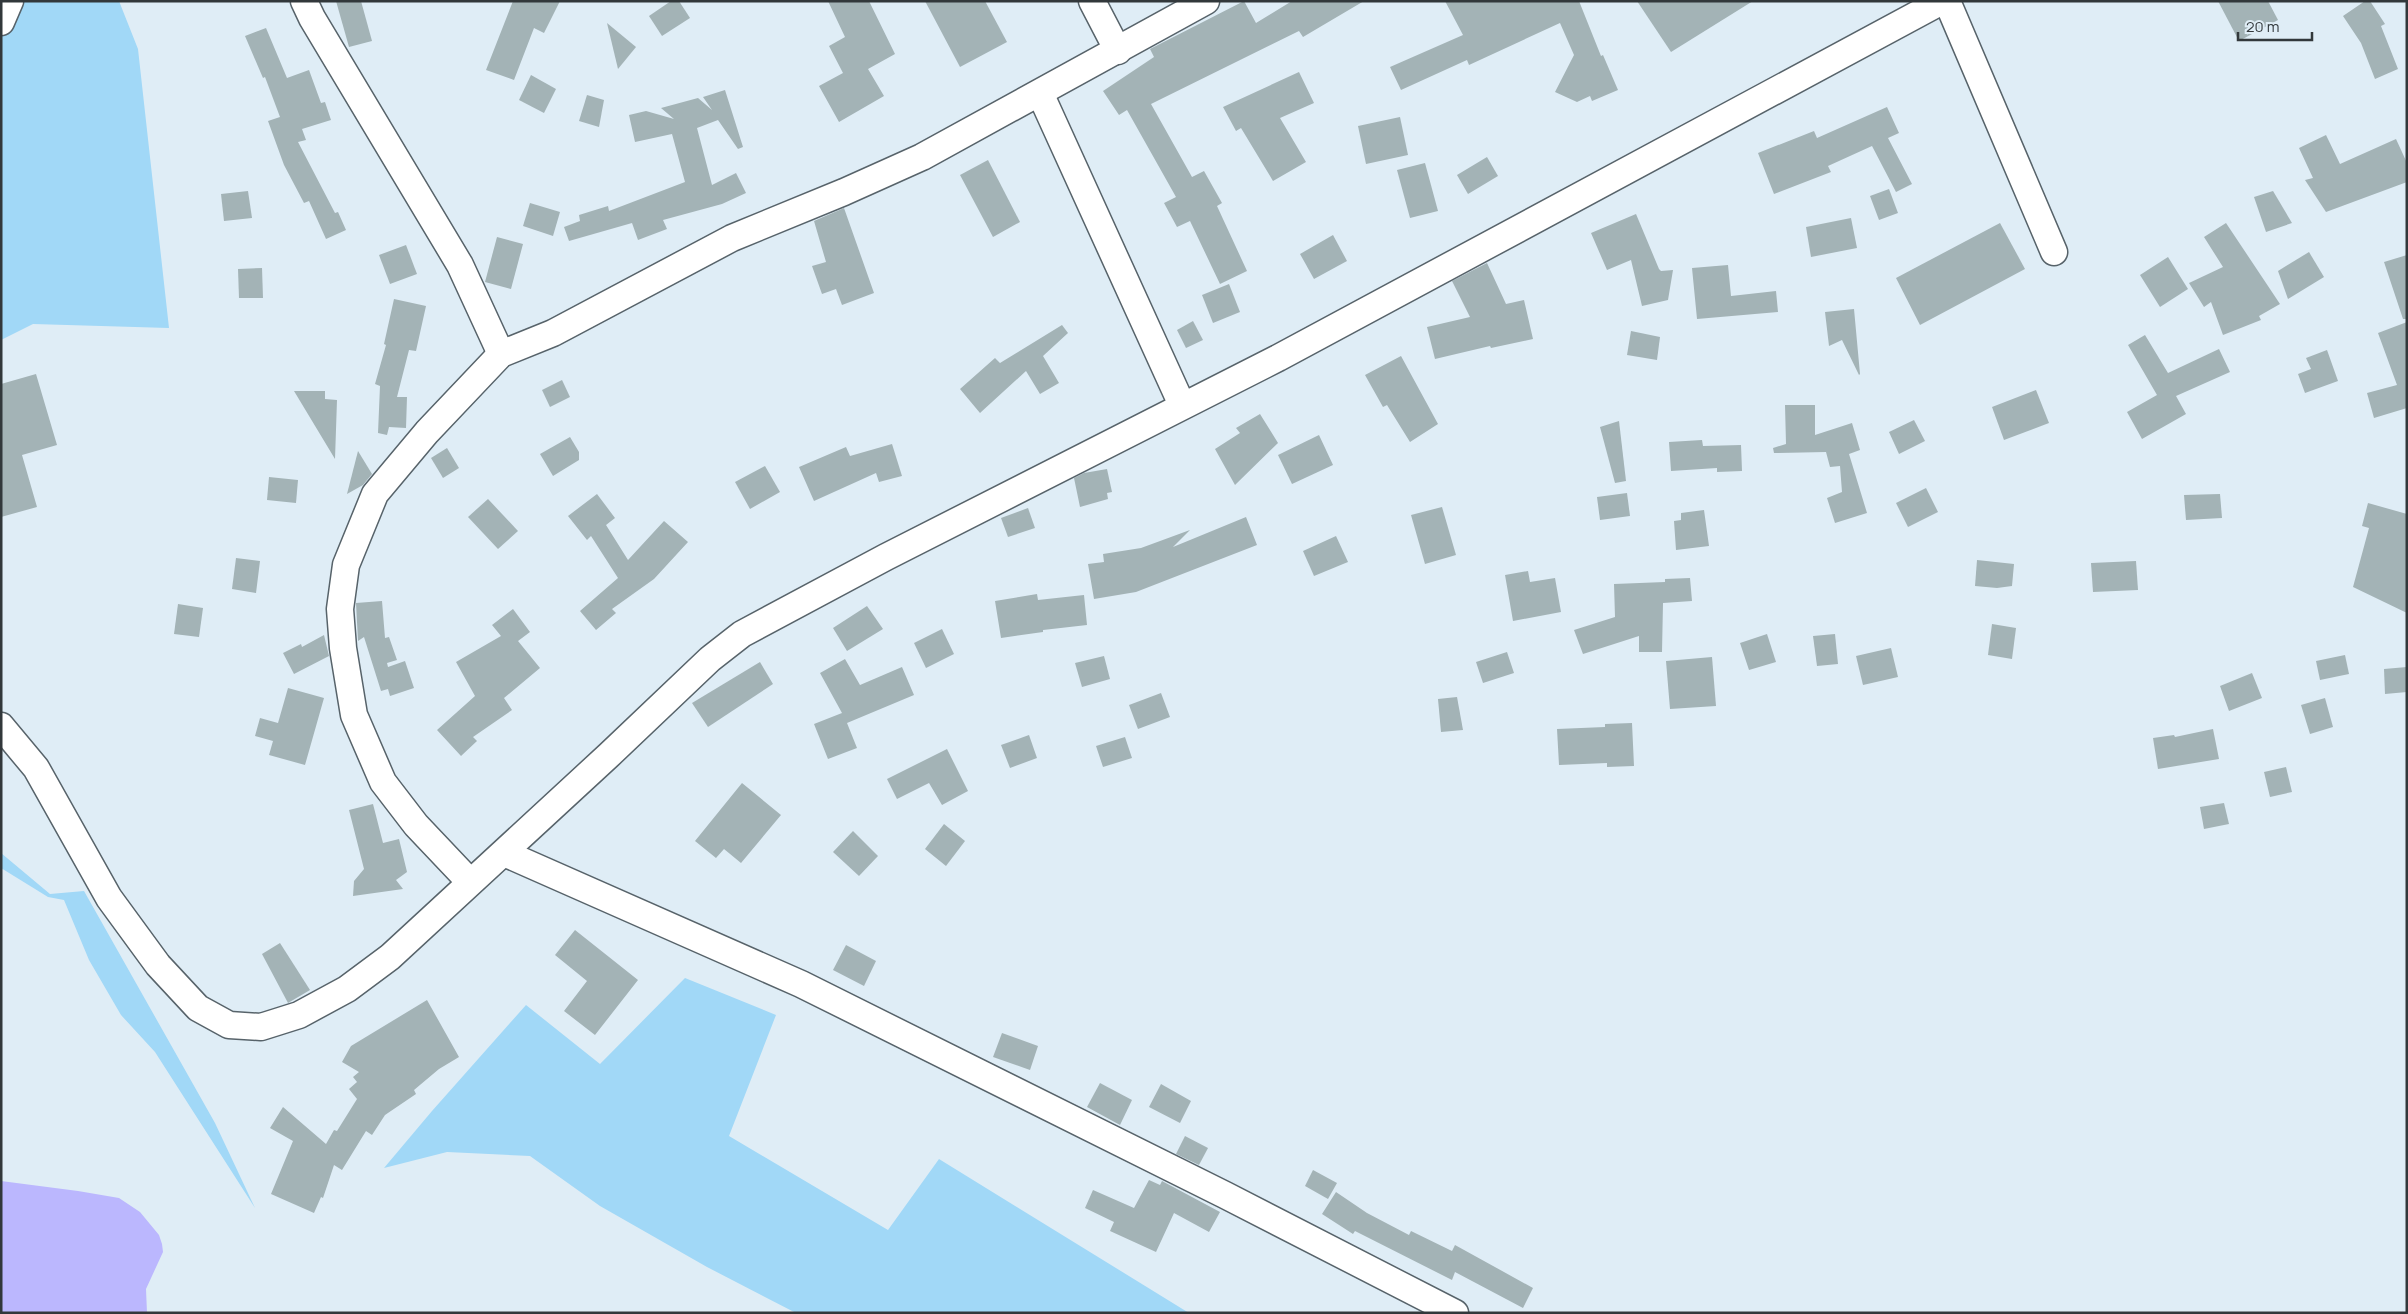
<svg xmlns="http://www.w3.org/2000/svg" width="2408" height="1314" font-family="Manrope,sans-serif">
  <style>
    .green { fill: #a1d8f7 }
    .water { fill: #bbb7fe }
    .building { fill: #a3b3b6 }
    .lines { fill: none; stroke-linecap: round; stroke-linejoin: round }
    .minor-casing { stroke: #57636a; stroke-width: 29 }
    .minor { stroke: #fff; stroke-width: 26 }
  </style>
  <rect width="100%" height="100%" fill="#dfedf6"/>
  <g class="green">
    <path d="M 1,1 L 119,1 L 138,49 L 169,328 L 33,324 L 1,340 Z"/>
    <path d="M 1,853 L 50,894 L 84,891 L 215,1123 L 255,1208 L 155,1052 L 121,1015 L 89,960 L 64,900 L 48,897 L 1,868 Z"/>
    <path d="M 685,978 L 776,1015 L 729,1136 L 888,1230 L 939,1159 L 1189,1313 L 796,1313 L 707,1267 L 600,1206 L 530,1156 L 447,1152 L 384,1168 L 432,1111 L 526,1005 L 600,1064 Z"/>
  </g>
  <path class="water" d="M 1,1181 L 78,1191 L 119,1198 L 140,1212 L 159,1235 L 162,1244 L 163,1252 L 146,1289 L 147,1313 L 1,1313 Z"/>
  <g class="building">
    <path d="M 336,1 L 361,1 L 372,41 L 349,47 Z"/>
    <path d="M 513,1 L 560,1 L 544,33 L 534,28 L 514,80 L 486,70 Z"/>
    <path d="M 671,1 L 679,1 L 690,18 L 662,36 L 649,16 Z"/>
    <path d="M 828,1 L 869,1 L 895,54 L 868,69 L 884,96 L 839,122 L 819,86 L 843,73 L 829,46 L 845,37 Z"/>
    <path d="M 925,1 L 985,1 L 1007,42 L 960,67 Z"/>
    <path d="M 1244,1 L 1256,23 L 1292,1 L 1364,1 L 1303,37 L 1299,31 L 1151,104 L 1192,177 L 1204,171 L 1222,203 L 1217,206 L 1247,271 L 1220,284 L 1190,221 L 1177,227 L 1164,203 L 1176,197 L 1127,110 L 1119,115 L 1103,91 L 1154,57 L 1150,49 Z"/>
    <path d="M 1445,1 L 1579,1 L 1601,56 L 1603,55 L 1618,90 L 1592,101 L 1590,96 L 1577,102 L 1555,92 L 1574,55 L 1560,23 L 1469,65 L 1467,60 L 1401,90 L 1390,67 L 1463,35 Z"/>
    <path d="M 1637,1 L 1753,1 L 1671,52 Z"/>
    <path d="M 2218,1 L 2268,1 L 2278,20 L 2239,41 Z"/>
    <path d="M 2365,1 L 2370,1 L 2385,24 L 2381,26 L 2398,69 L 2375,79 L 2361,43 L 2343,16 Z"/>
    <path d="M 607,23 L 636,47 L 618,69 Z"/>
    <path d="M 266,28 L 287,78 L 309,70 L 321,103 L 325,102 L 331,120 L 302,129 L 306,140 L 298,142 L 335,213 L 338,212 L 346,230 L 326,239 L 309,201 L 304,203 L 284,165 L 268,121 L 280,117 L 265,77 L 263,78 L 245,36 Z"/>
    <path d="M 1299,72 L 1314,103 L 1280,118 L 1306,162 L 1273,181 L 1241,128 L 1236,131 L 1223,107 Z"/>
    <path d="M 531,75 L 556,89 L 544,113 L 519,100 Z"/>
    <path d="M 725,90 L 743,147 L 738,149 L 718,120 L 697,128 L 712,185 L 736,173 L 746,193 L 722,204 L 663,220 L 667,229 L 638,240 L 632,223 L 569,241 L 564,227 L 580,221 L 579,215 L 608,206 L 609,211 L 685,182 L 672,134 L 635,142 L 629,115 L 646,111 L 674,119 L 661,108 L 698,98 L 712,110 L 703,97 Z"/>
    <path d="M 587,95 L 604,100 L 599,127 L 579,121 Z"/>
    <path d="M 1887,107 L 1899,133 L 1888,138 L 1912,184 L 1896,192 L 1872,146 L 1828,166 L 1831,172 L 1774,194 L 1758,153 L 1814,131 L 1817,138 Z"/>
    <path d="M 1400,117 L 1408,155 L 1366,164 L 1358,126 Z"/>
    <path d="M 2326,135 L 2340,164 L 2396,139 L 2407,163 L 2407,182 L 2326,212 L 2305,180 L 2313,178 L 2299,148 Z"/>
    <path d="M 1487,157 L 1498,176 L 1468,194 L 1457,175 Z"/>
    <path d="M 988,160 L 1020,222 L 993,237 L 960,175 Z"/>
    <path d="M 1425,163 L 1438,211 L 1410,218 L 1397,170 Z"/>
    <path d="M 1889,189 L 1898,213 L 1879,220 L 1870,196 Z"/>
    <path d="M 248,191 L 252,218 L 224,221 L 221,194 Z"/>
    <path d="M 2273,191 L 2292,223 L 2266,232 L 2254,197 Z"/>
    <path d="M 530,203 L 560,212 L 553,236 L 523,226 Z"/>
    <path d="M 844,208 L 874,293 L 842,305 L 836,289 L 822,294 L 812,266 L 826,262 L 814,221 Z"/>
    <path d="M 1636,214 L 1659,269 L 1661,271 L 1673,270 L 1668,300 L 1642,306 L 1631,260 L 1607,270 L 1591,233 Z"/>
    <path d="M 1851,218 L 1857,248 L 1811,257 L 1806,227 Z"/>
    <path d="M 2000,223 L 2025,269 L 1920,325 L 1896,278 Z"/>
    <path d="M 2226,223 L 2280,304 L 2259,316 L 2261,320 L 2223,335 L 2211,302 L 2204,307 L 2189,283 L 2223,267 L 2204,237 Z"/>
    <path d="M 1333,235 L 1347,261 L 1314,279 L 1300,254 Z"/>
    <path d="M 497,237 L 523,244 L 511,289 L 485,282 Z"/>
    <path d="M 406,245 L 417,274 L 390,284 L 379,255 Z"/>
    <path d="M 2309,252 L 2324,277 L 2288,299 L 2278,271 Z"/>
    <path d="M 2407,255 L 2407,319 L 2403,319 L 2384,262 Z"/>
    <path d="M 2168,257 L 2188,289 L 2160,307 L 2140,275 Z"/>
    <path d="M 1487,263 L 1506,304 L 1524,300 L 1533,339 L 1491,348 L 1490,346 L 1435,359 L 1427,327 L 1470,317 L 1452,281 Z"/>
    <path d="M 1728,265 L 1731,296 L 1776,291 L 1778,312 L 1697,319 L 1692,268 Z"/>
    <path d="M 262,268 L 263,298 L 239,298 L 238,269 Z"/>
    <path d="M 1229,284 L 1240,312 L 1213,323 L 1202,295 Z"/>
    <path d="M 394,299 L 426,306 L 416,351 L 409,350 L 397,397 L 407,397 L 406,428 L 389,427 L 387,435 L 378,433 L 380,386 L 375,384 L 386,345 L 384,344 Z"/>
    <path d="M 1854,309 L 1860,374 L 1859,375 L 1842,340 L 1829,346 L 1825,312 Z"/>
    <path d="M 1193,321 L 1203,340 L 1186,348 L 1177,330 Z"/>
    <path d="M 2407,322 L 2407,408 L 2374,418 L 2367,393 L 2397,385 L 2378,333 Z"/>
    <path d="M 1062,325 L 1068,333 L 1043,356 L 1059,383 L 1040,394 L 1026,371 L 980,413 L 960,389 L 995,358 L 1000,363 Z"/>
    <path d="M 1631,331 L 1660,337 L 1657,360 L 1627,355 Z"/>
    <path d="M 2145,335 L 2168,373 L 2219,349 L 2230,372 L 2176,396 L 2186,414 L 2142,439 L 2127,412 L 2157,395 L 2128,345 Z"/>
    <path d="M 2327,350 L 2338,381 L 2305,393 L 2298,374 L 2311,369 L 2306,358 Z"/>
    <path d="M 1401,356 L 1438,424 L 1410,442 L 1387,405 L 1383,407 L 1365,375 Z"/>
    <path d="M 36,374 L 57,445 L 22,455 L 37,507 L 1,517 L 1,384 Z"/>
    <path d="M 562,380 L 570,397 L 550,407 L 542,390 Z"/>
    <path d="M 2036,390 L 2049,423 L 2004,440 L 1992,407 Z"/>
    <path d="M 294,391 L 325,391 L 325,399 L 337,400 L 335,459 Z"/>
    <path d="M 1785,405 L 1815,405 L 1815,435 L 1852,423 L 1860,450 L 1849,454 L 1867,513 L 1835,523 L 1827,498 L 1842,492 L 1840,466 L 1830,467 L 1826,452 L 1774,453 L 1773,448 L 1786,444 Z"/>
    <path d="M 1260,414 L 1278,443 L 1235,485 L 1215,449 L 1240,433 L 1236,428 Z"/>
    <path d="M 1914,420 L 1925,441 L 1899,454 L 1889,432 Z"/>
    <path d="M 1619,421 L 1626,481 L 1615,483 L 1600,427 Z"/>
    <path d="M 1319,435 L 1333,465 L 1292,484 L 1278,455 Z"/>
    <path d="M 570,437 L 579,452 L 579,460 L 553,476 L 540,454 Z"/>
    <path d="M 1702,440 L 1703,446 L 1741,445 L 1742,471 L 1717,472 L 1717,468 L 1671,471 L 1669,442 Z"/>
    <path d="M 892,444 L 902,476 L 879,482 L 876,473 L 814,501 L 799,467 L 846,447 L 850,456 Z"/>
    <path d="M 447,448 L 459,468 L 443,478 L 431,458 Z"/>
    <path d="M 358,451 L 372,474 L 363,485 L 347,494 Z"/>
    <path d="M 765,466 L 780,492 L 750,509 L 735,482 Z"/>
    <path d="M 1107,469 L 1112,492 L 1107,493 L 1108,499 L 1080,507 L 1074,478 L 1084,473 Z"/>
    <path d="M 269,477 L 298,480 L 296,503 L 267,500 Z"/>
    <path d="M 1926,488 L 1938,512 L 1908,527 L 1896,503 Z"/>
    <path d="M 1627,493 L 1630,516 L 1600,520 L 1597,497 Z"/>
    <path d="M 597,494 L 615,518 L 606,525 L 628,560 L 664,521 L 688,542 L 654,579 L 612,609 L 616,613 L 596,630 L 580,611 L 618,578 L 591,536 L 587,540 L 568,516 Z"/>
    <path d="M 2220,494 L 2222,518 L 2186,520 L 2184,495 Z"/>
    <path d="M 488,499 L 518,531 L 498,549 L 468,517 Z"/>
    <path d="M 2368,503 L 2407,514 L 2407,613 L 2353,587 L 2369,528 L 2362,526 Z"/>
    <path d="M 1442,507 L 1456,555 L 1425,564 L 1411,515 Z"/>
    <path d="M 1028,508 L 1035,528 L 1008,537 L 1001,518 Z"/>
    <path d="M 1704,510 L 1709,546 L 1676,550 L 1674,521 L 1681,520 L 1681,513 Z"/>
    <path d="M 1246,517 L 1257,545 L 1136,592 L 1094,599 L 1088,564 L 1104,562 L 1103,554 L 1141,548 L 1190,530 L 1173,547 Z"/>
    <path d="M 1336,536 L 1348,562 L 1314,576 L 1303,551 Z"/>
    <path d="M 236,558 L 260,561 L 256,593 L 232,589 Z"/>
    <path d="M 1977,560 L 2014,564 L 2012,586 L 1997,588 L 1975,586 Z"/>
    <path d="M 2136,561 L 2138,590 L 2093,592 L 2091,563 Z"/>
    <path d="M 1528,571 L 1530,582 L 1555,578 L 1561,612 L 1513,621 L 1505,575 Z"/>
    <path d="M 1690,578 L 1692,601 L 1663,603 L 1662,652 L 1639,652 L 1639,636 L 1583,654 L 1574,630 L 1615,617 L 1614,584 L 1665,582 L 1665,579 Z"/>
    <path d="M 1037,594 L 1038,600 L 1084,595 L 1087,625 L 1043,630 L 1043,632 L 1001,638 L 995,601 Z"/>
    <path d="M 382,601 L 385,638 L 389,637 L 397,660 L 387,663 L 388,667 L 405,661 L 414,688 L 390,696 L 388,689 L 381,691 L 364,637 L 358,641 L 356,603 Z"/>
    <path d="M 178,604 L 203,608 L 199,637 L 174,634 Z"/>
    <path d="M 867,606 L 883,629 L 847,651 L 833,628 Z"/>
    <path d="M 513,609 L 530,632 L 518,641 L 540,668 L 504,698 L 512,710 L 473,737 L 477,741 L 461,756 L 437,730 L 475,696 L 456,662 L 501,636 L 492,625 Z"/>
    <path d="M 1992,624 L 2016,628 L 2012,659 L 1988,655 Z"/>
    <path d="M 942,629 L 954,654 L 926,668 L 914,643 Z"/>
    <path d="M 1767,634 L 1776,662 L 1749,670 L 1740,643 Z"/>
    <path d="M 1835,634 L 1838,664 L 1817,666 L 1813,636 Z"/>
    <path d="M 324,635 L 329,656 L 294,674 L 283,653 L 301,644 L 302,647 Z"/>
    <path d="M 1891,648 L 1898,677 L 1863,685 L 1856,656 Z"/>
    <path d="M 1507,652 L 1514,673 L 1483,683 L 1476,662 Z"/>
    <path d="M 2345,655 L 2349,674 L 2320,680 L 2316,661 Z"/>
    <path d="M 1104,656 L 1110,679 L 1082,687 L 1075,663 Z"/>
    <path d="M 1712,657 L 1716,706 L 1670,709 L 1666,661 Z"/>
    <path d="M 845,659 L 860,685 L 902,667 L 914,695 L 847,723 L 857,748 L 828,759 L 814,724 L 842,713 L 820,673 Z"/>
    <path d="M 760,662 L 773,684 L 708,727 L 692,703 Z"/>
    <path d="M 2407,667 L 2407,692 L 2385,694 L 2384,669 Z"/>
    <path d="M 2252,673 L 2262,698 L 2229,711 L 2220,686 Z"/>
    <path d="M 288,688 L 324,698 L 305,765 L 269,755 L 273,741 L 255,736 L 260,718 L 278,723 Z"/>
    <path d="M 1161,693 L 1170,717 L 1138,729 L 1129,705 Z"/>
    <path d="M 1457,697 L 1463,730 L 1441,732 L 1438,699 Z"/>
    <path d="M 2325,698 L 2333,727 L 2310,734 L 2301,705 Z"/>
    <path d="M 1632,723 L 1634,766 L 1607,767 L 1607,763 L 1559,765 L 1557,729 L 1605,727 L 1605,724 Z"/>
    <path d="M 2213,729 L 2219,759 L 2158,769 L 2153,738 L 2174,735 L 2175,737 Z"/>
    <path d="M 1029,735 L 1037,758 L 1010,768 L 1001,745 Z"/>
    <path d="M 1125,737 L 1132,758 L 1103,767 L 1096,746 Z"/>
    <path d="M 947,749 L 968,791 L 942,805 L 929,783 L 897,799 L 887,779 Z"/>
    <path d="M 2286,767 L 2292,792 L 2270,797 L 2264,772 Z"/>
    <path d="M 742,783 L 781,815 L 741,863 L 724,849 L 716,858 L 695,841 Z"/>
    <path d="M 2224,803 L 2229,824 L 2204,829 L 2200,807 Z"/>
    <path d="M 373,804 L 383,843 L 399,839 L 407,872 L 396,880 L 403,889 L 353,896 L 354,881 L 364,869 L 349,810 Z"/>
    <path d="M 944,824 L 965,841 L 946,866 L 925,849 Z"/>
    <path d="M 853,831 L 878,856 L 859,876 L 833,852 Z"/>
    <path d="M 575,930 L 638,980 L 595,1035 L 564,1011 L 587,981 L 555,955 Z"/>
    <path d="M 280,943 L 310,990 L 288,1003 L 262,954 Z"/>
    <path d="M 846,945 L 876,961 L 864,986 L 833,970 Z"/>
    <path d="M 427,1000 L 459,1057 L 439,1069 L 414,1090 L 416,1094 L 385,1115 L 372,1135 L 366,1131 L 342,1170 L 334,1165 L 323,1198 L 321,1197 L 314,1213 L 271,1194 L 293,1141 L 270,1128 L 283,1107 L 326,1144 L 334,1130 L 337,1131 L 357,1099 L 349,1089 L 357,1082 L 353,1077 L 359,1072 L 342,1062 L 351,1046 Z"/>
    <path d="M 1002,1033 L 1038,1046 L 1030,1070 L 993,1057 Z"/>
    <path d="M 1100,1083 L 1132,1100 L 1120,1125 L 1087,1107 Z"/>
    <path d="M 1161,1084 L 1191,1101 L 1180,1123 L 1149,1107 Z"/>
    <path d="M 1185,1136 L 1208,1148 L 1199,1165 L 1176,1154 Z"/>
    <path d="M 1313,1170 L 1337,1183 L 1328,1199 L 1305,1186 Z"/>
    <path d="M 1149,1180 L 1160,1185 L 1162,1181 L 1220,1212 L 1209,1232 L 1174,1213 L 1156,1252 L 1110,1231 L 1114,1222 L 1085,1208 L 1093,1190 L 1134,1208 Z"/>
    <path d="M 1336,1192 L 1367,1213 L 1409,1235 L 1411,1231 L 1452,1251 L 1455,1245 L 1533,1288 L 1523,1308 L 1455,1272 L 1452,1280 L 1355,1231 L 1353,1234 L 1322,1214 Z"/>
  </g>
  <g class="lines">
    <g class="minor-casing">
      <g id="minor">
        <path d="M 304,1 L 312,18 L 460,265 L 501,354"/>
        <path d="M 1092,1 L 1118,51"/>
        <path d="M 1947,1 L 2054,252"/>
        <path d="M 1,22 L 10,1"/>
        <path d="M 1040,93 L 1182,405"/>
        <path d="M 1,726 L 36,768 L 109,898 L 158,965 L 198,1008 L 229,1025 L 261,1027 L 299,1015 L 347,989 L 390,957 L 609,755 L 710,659 L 742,634 L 886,557 L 1278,358 L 1942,1"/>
        <path d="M 504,853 L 801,984 L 1225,1195 L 1455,1313"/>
        <path d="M 470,882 L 416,825 L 383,782 L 354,715 L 343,648 L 340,609 L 346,565 L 375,494 L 427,432 L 501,354 L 553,333 L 732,238 L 844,192 L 922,157 L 1206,1"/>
      </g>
    </g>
    <use href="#minor" class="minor"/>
  </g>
  <rect width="2408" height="1314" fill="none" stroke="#32383b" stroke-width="5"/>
  <path d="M2238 32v8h74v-8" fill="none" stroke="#32383b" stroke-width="2.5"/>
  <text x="2246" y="32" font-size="15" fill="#32383b" stroke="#dfedf6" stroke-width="4" paint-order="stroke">20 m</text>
</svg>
